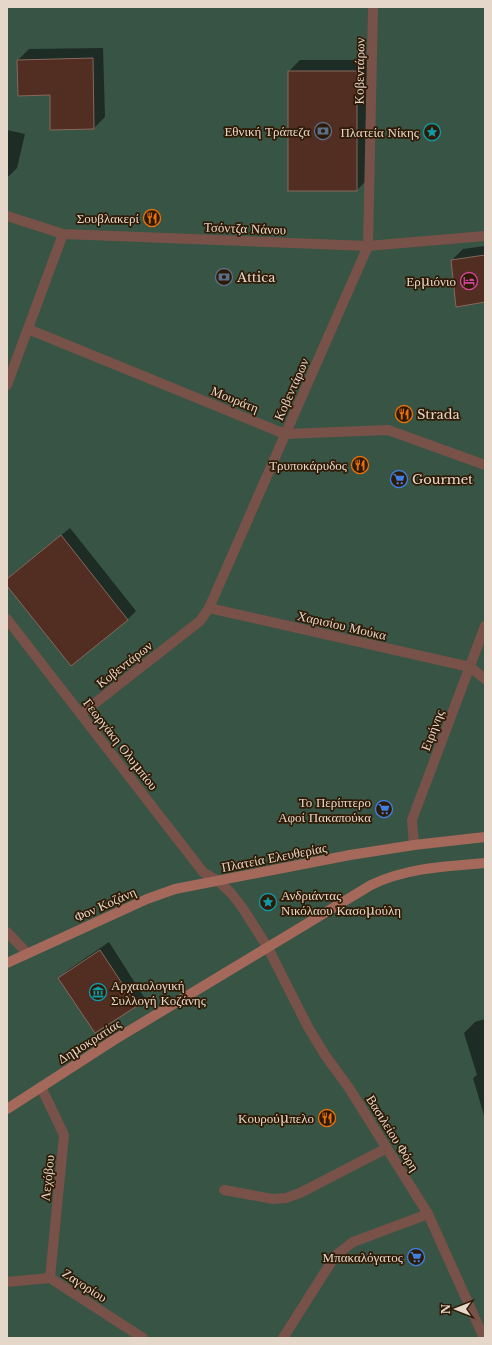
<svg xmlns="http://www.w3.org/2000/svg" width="492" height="1345" font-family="'Libre Baskerville',serif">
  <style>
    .green { fill: #375444 }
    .shadow { fill: #0007 }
    .building { fill: #522e22; stroke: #88675c }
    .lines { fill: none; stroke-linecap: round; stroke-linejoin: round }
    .pedestrian { stroke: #785249; stroke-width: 10 }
    .minor { stroke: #785249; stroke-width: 10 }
    .tertiary { stroke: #785249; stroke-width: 10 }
    .secondary { stroke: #a4695a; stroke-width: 10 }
    .labels { text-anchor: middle; stroke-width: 3.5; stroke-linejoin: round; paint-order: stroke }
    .street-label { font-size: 13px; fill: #e5d7ca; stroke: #2f1a05 }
    .poi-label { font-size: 13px; fill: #e5d7ca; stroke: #2f1a05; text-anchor: end }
  </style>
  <rect width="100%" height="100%" fill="#39230f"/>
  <rect class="green" x="7" y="7" width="478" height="1331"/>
  <g class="shadow">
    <path d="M 103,48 L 105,117 L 94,128 L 50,94 L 18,60 L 29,49 Z"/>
    <path d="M 300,60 L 368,60 L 368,179 L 357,190 L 289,71 Z"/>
    <path d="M 7,130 L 25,134 L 17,168 L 9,176 L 7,176 Z"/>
    <path d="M 485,246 L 485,301 L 452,260 L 463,249 Z"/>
    <path d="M 70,528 L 136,611 L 128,619 L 71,665 L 7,584 L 7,580 L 13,574 Z"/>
    <path d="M 109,942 L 144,997 L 136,1005 L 95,1032 L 59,978 L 68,970 Z"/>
    <path d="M 485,1019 L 485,1119 L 473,1078 L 477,1075 L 464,1033 L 475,1022 Z"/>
  </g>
  <g class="building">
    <path d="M 93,58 L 94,129 L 50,130 L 50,95 L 18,96 L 17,60 Z"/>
    <rect x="288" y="71" width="69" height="120"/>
    <path d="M 485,255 L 485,302 L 456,307 L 451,260 Z"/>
    <path d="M 61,535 L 128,620 L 71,666 L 7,586 L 7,579 Z"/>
    <path d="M 100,950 L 137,1006 L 95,1033 L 58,978 Z"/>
  </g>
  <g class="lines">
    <g class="pedestrian">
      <path d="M 7,216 L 63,234 L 368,246 L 485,236"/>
      <path d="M 28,329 L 285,434 L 388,430 L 485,465"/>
      <path d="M 7,385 L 63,234"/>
      <path d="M 209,608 L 470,667 L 485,679"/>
      <path d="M 81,714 L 200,621 L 209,608 L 368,246 L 373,7"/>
      <path d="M 414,845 L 412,820 L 485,626"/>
    </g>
    <g class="minor">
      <path d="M 7,932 L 27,953"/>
      <path d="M 41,1087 L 64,1135 L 50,1278"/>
      <path d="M 224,1190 L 273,1199 L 286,1198 L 300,1193 L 387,1148"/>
      <path d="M 7,1282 L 50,1278 L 143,1338"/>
      <path d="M 283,1338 L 335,1256 L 353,1242 L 428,1214"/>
    </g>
    <path class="tertiary" d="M 7,619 L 203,872 L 218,881 L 231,893 L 242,907 L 268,948 L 308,1027 L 325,1055 L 349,1088 L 428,1214 L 484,1338"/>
    <g class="secondary">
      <path d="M 7,963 L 147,899 L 175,889 L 350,855 L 414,845 L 485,837"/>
      <path d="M 7,1109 L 114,1040 L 371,885 C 406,868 447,866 485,863"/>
    </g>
  </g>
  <defs>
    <g id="bank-ring" transform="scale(0.9)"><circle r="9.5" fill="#2f1a05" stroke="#5c6f8a" stroke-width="1.5"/><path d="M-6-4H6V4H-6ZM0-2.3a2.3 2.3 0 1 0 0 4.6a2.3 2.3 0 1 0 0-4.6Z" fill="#5c6f8a"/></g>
    <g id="sight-ring" transform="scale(0.9)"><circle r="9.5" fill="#2f1a05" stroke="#0f9aa8" stroke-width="1.5"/><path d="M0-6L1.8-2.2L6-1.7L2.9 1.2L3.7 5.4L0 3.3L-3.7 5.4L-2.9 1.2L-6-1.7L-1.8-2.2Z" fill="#0f9aa8"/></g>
    <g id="restaurant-ring" transform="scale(0.9)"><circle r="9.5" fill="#2f1a05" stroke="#e8710a" stroke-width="1.5"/><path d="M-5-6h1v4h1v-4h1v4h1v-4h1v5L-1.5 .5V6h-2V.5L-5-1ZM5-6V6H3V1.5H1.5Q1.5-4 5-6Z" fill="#e8710a"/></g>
    <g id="hotel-ring" transform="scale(0.9)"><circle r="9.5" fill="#2f1a05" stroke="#d1479c" stroke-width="1.5"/><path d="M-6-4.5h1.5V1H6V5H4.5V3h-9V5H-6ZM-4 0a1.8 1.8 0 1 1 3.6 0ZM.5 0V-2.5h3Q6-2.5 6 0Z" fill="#d1479c"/></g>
    <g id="supermarket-ring" transform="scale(0.9)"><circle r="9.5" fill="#2f1a05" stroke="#3f7fe0" stroke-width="1.5"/><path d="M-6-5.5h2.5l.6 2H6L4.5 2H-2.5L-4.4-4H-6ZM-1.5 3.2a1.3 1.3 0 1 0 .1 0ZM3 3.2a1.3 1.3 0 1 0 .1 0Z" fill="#3f7fe0"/></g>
    <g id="museum-ring" transform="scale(0.9)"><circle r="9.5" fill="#2f1a05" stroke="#0f9aa8" stroke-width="1.5"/><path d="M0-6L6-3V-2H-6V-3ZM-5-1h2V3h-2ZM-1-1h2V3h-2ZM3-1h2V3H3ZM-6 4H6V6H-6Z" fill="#0f9aa8"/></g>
  </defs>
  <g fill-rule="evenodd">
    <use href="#bank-ring" x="323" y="131"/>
    <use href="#sight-ring" x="432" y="132"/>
    <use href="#restaurant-ring" x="152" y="218"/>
    <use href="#bank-ring" x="224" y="277"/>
    <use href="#hotel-ring" x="469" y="281"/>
    <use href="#restaurant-ring" x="404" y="414"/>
    <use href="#restaurant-ring" x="360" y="465"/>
    <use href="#supermarket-ring" x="399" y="479"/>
    <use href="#supermarket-ring" x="384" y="809"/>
    <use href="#sight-ring" x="268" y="902"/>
    <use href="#museum-ring" x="98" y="992"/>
    <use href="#restaurant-ring" x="327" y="1118"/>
    <use href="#supermarket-ring" x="416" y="1257"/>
  </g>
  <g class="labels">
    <g class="street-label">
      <text transform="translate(359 71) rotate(-89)" y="5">Κοβεντάρων</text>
      <text transform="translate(245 228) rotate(2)" y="5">Τσόντζα Νάνου</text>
      <text transform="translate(291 389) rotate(-66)" y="5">Κοβεντάρων</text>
      <text transform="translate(235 399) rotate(22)" y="5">Μουράτη</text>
      <text transform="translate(342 625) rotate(13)" y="5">Χαρισίου Μούκα</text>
      <text transform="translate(124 664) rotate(-38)" y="5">Κοβεντάρων</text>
      <text transform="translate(432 730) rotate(-69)" y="5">Ειρήνης</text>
      <text transform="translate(121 744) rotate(52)" y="5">Γεωργάκη Ολυμπίου</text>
      <text transform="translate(274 857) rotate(-11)" y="5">Πλατεία Ελευθερίας</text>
      <text transform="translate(105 904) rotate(-24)" y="5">Φον Κοζάνη</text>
      <text transform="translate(89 1041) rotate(-32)" y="5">Δημοκρατίας</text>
      <text transform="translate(393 1133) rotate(58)" y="5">Βασιλείου Φόρη</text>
      <text transform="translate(47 1178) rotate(-84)" y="5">Λεχόβου</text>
      <text transform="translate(85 1285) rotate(33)" y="5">Ζαγορίου</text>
    </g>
    <g class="poi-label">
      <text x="310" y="136">Εθνική Τράπεζα</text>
      <text x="419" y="137">Πλατεία Νίκης</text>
      <text x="139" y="223">Σουβλακερί</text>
      <text x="237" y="282" text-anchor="start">Attica</text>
      <text x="456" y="286">Ερμιόνιο</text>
      <text x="417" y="419" text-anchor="start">Strada</text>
      <text x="347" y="470">Τρυποκάρυδος</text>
      <text x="412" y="484" text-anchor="start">Gourmet</text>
      <text x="371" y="807">Το Περίπτερο<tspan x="371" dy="15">Αφοί Πακαπούκα</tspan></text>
      <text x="281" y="900" text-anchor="start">Ανδριάντας<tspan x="281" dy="15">Νικόλαου Κασομούλη</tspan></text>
      <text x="111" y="990" text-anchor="start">Αρχαιολογική<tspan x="111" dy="15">Συλλογή Κοζάνης</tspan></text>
      <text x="314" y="1123">Κουρούμπελο</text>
      <text x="403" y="1262">Μπακαλόγατος</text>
    </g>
  </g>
  <rect width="492" height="1345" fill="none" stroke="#e5d7ca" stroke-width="16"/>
  <g transform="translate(456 1309) rotate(270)" stroke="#2f1a05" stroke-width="3" paint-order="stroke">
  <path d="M0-3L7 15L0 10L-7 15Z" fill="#e5d7ca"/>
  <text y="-6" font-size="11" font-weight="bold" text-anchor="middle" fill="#e5d7ca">N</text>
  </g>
</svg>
